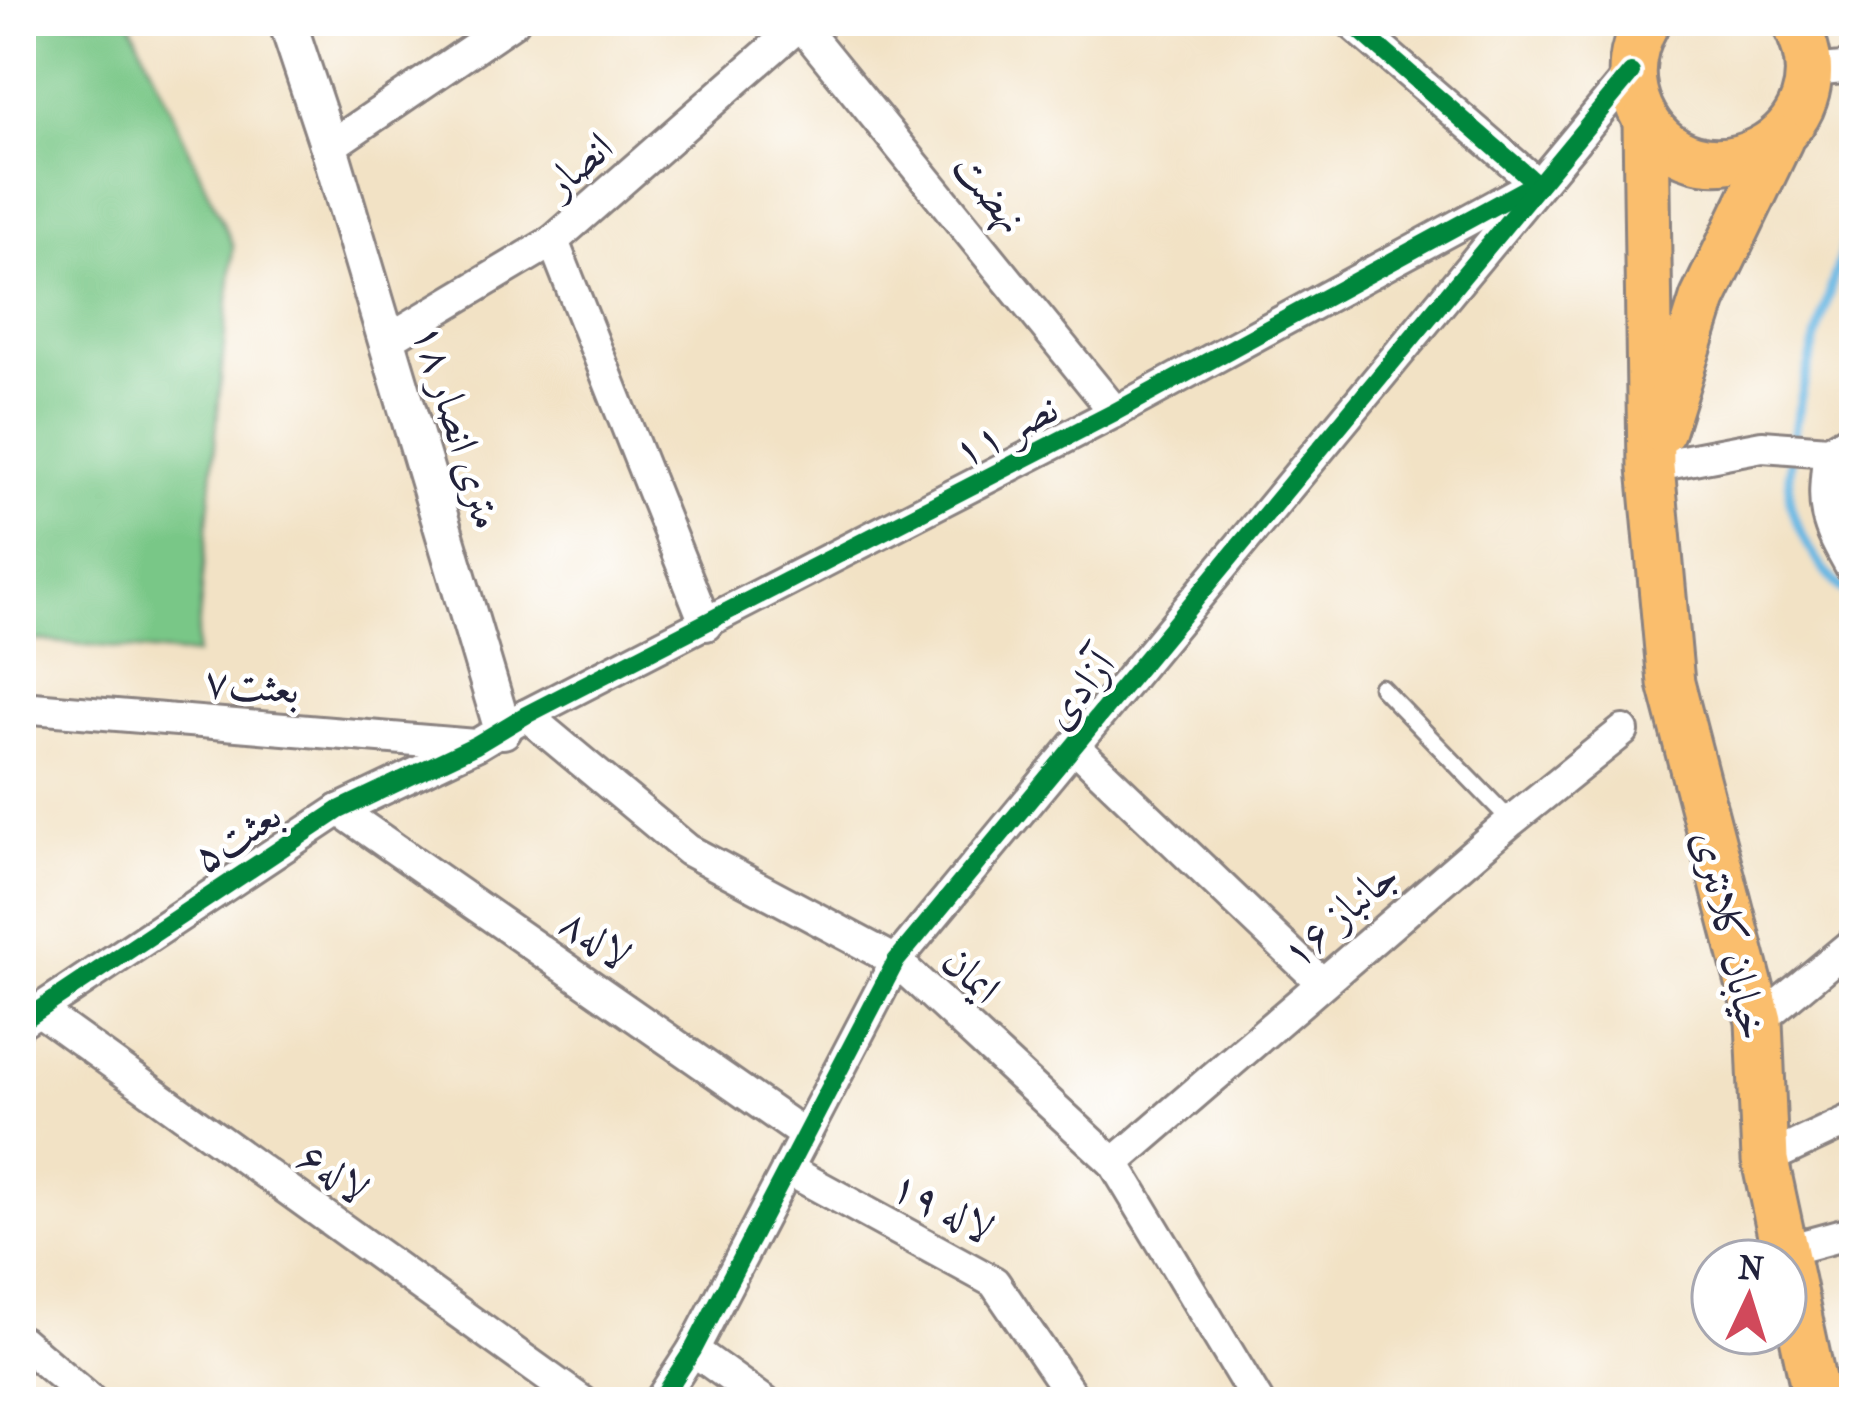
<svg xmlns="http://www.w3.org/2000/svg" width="1875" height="1423" font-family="'IM FELL French Canon',Amiri,serif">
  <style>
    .green { fill: #79c787; stroke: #4e7461; stroke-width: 3 }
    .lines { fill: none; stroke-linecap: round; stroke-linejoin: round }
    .stream { stroke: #68b7e3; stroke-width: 9 }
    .service-casing { stroke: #8a8280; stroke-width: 21 }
    .minor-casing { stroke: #8a8280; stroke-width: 36 }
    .tertiary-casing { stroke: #8a8280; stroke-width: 42 }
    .primary-casing { stroke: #8a8280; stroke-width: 51 }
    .service { stroke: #fff; stroke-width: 15 }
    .minor { stroke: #fff; stroke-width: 30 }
    .tertiary { stroke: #fff; stroke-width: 36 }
    .primary { stroke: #fabe6d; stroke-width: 45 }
    .cycleway-casing { stroke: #fff; stroke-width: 26 }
    .cycleway { stroke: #00873e; stroke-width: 18 }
    .labels { text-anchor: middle; stroke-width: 9; stroke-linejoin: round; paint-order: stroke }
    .street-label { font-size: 42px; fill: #22223b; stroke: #fff }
  </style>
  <rect width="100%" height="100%" fill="#fff"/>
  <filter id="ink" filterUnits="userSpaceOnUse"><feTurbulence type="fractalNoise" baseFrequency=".00833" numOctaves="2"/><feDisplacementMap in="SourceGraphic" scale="24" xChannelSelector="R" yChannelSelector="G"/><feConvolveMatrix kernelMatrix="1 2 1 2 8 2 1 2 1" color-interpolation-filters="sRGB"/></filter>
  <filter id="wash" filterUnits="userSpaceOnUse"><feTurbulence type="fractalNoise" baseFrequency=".004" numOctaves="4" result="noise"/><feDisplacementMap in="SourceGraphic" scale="48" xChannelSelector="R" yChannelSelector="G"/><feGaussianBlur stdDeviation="2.7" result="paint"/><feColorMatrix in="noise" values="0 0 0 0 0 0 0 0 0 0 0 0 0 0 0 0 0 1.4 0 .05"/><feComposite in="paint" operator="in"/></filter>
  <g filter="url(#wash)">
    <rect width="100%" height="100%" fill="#f2e2c5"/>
    <path class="green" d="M 21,21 L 130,21 L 233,245 L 196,655 L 21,639 Z"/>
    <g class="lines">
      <path class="stream" d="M 1854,211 C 1836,276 1774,452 1792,510 C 1803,545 1828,577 1854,601"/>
    </g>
  </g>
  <g filter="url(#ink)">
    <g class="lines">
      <g class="service-casing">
        <path id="service" d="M 1381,687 L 1511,821"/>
      </g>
      <g class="minor-casing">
        <g id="minor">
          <path d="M 801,25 L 1115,412"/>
          <path d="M 1811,71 L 1854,67"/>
          <path d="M 329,147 L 514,21"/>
          <path d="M 553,241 L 706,625"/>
          <path d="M 387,340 L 553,241 L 804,21"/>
          <path d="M 1854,436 L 1829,451 C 1821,512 1824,521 1854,573"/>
          <path d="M 1651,467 L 1762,446 L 1829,451"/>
          <path d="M 21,707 L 475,745"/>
          <path d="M 526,715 L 688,850 L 896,961 L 1114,1163 L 1258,1402"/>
          <path d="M 1076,748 L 1322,983"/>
          <path d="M 339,810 L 805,1135"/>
          <path d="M 37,1009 L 583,1402"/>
          <path d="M 1759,1021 L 1854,942"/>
          <path d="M 21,1022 L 339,810 L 476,745 L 526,715 L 1115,412 L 1536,183 L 1349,21"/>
          <path d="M 1765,1160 L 1854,1118"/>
          <path d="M 1114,1163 L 1511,821 L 1623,731"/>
          <path d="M 787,1169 L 994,1282 L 1076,1402"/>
          <path d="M 1787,1250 L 1854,1232"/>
          <path d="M 21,1341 L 92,1402"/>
          <path d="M 693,1350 L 765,1402"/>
          <path d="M 659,1402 L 693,1350 L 896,961 L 1631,73"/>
        </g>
      </g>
      <g class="tertiary-casing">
        <path id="tertiary" d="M 287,21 L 329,147 L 503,730"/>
      </g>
      <g class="primary-casing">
        <g id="primary">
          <path d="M 1647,21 C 1631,49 1627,79 1640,109 C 1690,218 1858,138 1794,21"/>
          <path d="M 1646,121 L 1651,467 L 1671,683 L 1759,1021 L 1765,1160 L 1817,1402"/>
          <path d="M 1662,430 L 1703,299 L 1780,139"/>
        </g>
      </g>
      <use href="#service" class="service"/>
      <use href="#minor" class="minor"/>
      <use href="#tertiary" class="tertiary"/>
      <use href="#primary" class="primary"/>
      <g class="cycleway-casing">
        <g id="cycleway">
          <path d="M 21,1022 L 339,810 L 476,745 L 526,715 L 1115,412 L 1536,183 L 1349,21"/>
          <path d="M 659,1402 L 693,1350 L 896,961 L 1631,73"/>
        </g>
      </g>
      <use href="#cycleway" class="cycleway"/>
    </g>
  </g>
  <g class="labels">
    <g class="street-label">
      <text transform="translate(578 164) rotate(-41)" y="15">انصار</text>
      <text transform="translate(991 192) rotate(51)" y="15">نهضت</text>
      <text transform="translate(459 426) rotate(73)" y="15">۱۸ متری انصار</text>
      <text transform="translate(1005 429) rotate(-27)" y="15">نصر ۱۱</text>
      <text transform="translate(252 684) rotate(5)" y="15">بعثت۷</text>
      <text transform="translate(1078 689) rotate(-51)" y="15">آزادی</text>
      <text transform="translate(236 835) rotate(-33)" y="15">بعثت۵</text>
      <text transform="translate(1339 913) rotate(-41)" y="15">جانباز ۱۶</text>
      <text transform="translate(1732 935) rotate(77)" y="15">خیابان کلانتری</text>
      <text transform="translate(596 938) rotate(35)" y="15">لاله۸</text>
      <text transform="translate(972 974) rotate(43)" y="15">ایمان</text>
      <text transform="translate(334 1172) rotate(36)" y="15">لاله۶</text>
      <text transform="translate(943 1206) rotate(28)" y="15">لاله ۱۹</text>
    </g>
  </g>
  <rect width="1875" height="1423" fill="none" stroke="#fff" stroke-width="72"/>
  <g transform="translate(1749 1297) rotate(4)"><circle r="57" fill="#ffffff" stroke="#a7a7b1" stroke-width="3"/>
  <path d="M0-9L21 45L0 30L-21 45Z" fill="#d1495b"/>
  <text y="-18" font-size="33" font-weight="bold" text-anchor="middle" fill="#22223b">N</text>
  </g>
</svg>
